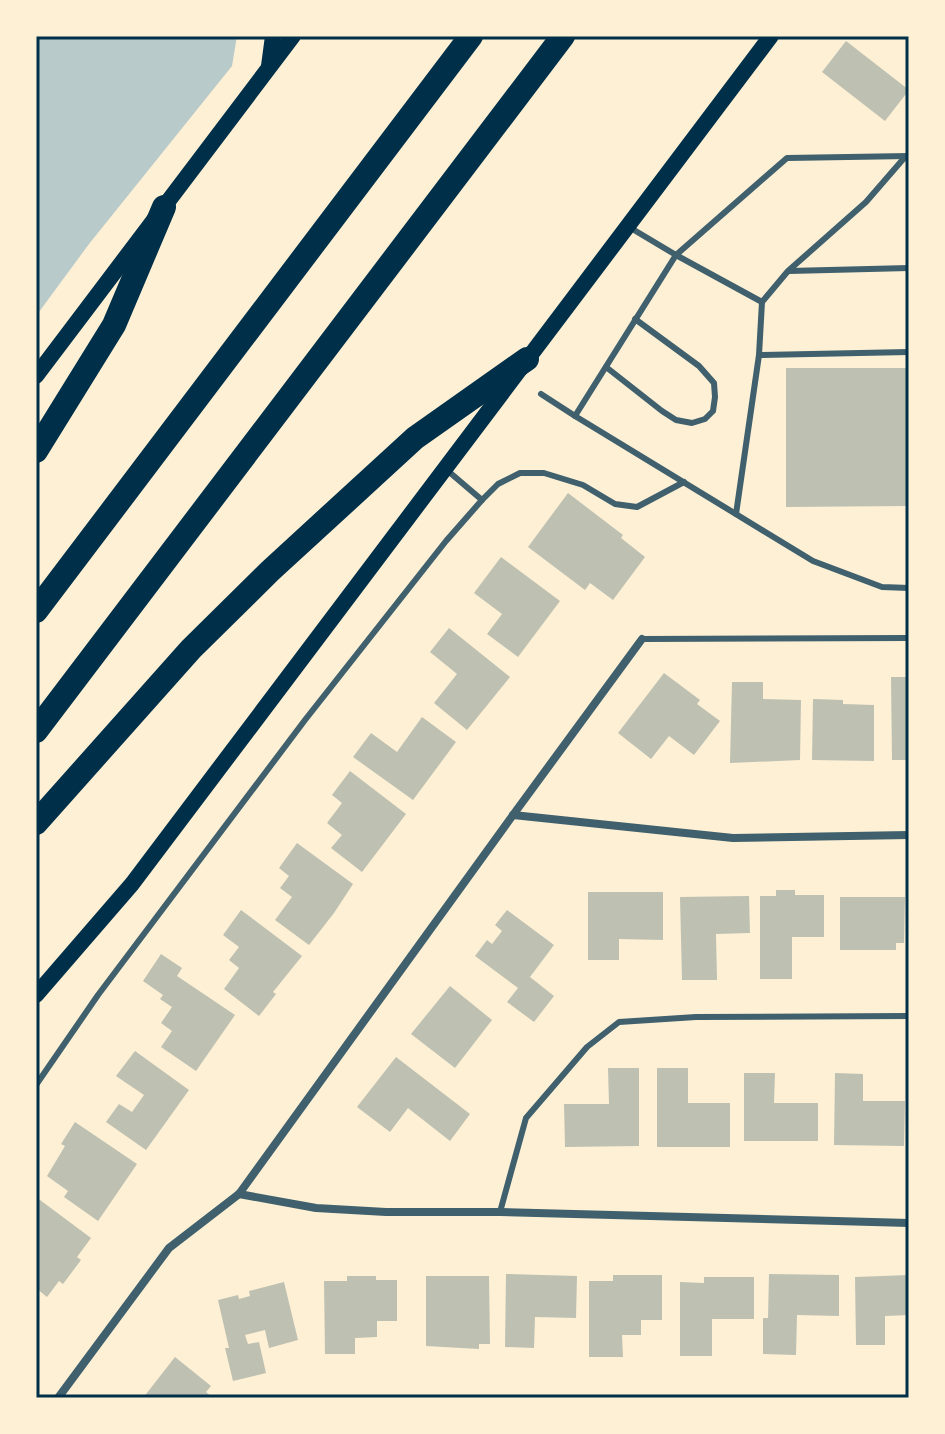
<svg xmlns="http://www.w3.org/2000/svg" width="945" height="1434" font-family="Figtree,sans-serif">
  <style>
    .green { fill: #b9caca }
    .building { fill: #bec0b2 }
    .lines { fill: none; stroke-linecap: round; stroke-linejoin: round }
    .service { stroke: #3f606c; stroke-width: 6 }
    .minor { stroke: #3f606c; stroke-width: 8 }
    .secondary { stroke: #003049; stroke-width: 16 }
    .motorway { stroke: #003049; stroke-width: 24 }
    .neatline { fill: none; stroke: #003049; stroke-width: 3 }
  </style>
  <rect width="100%" height="100%" fill="#fdf0d5"/>
  <path class="green" d="M 36,36 L 237,36 L 232,66 L 89,244 L 36,316 Z"/>
  <g class="building">
    <path d="M 846,41 L 909,90 L 885,121 L 822,72 Z"/>
    <path d="M 786,368 L 909,368 L 909,506 L 786,507 Z"/>
    <path d="M 568,493 L 623,535 L 621,538 L 645,557 L 613,600 L 590,583 L 585,590 L 528,547 Z"/>
    <path d="M 501,557 L 560,601 L 518,657 L 487,634 L 502,614 L 474,593 Z"/>
    <path d="M 449,628 L 510,677 L 467,730 L 434,703 L 457,674 L 430,652 Z"/>
    <path d="M 664,673 L 700,700 L 697,704 L 720,721 L 694,755 L 669,736 L 651,759 L 618,733 Z"/>
    <path d="M 891,677 L 909,677 L 909,760 L 892,760 Z"/>
    <path d="M 732,682 L 763,682 L 763,699 L 801,700 L 800,760 L 730,763 Z"/>
    <path d="M 813,699 L 843,700 L 843,704 L 874,705 L 874,761 L 812,760 Z"/>
    <path d="M 422,717 L 456,742 L 413,800 L 353,757 L 371,733 L 397,752 Z"/>
    <path d="M 350,771 L 406,814 L 362,872 L 331,848 L 342,835 L 327,823 L 342,803 L 332,795 Z"/>
    <path d="M 297,843 L 353,884 L 334,913 L 309,945 L 275,920 L 292,897 L 280,888 L 289,876 L 279,868 Z"/>
    <path d="M 776,890 L 795,890 L 795,895 L 824,895 L 824,937 L 792,937 L 792,979 L 760,979 L 760,896 L 776,896 Z"/>
    <path d="M 588,892 L 663,892 L 663,940 L 619,939 L 619,960 L 588,960 Z"/>
    <path d="M 749,896 L 750,933 L 716,934 L 717,980 L 682,980 L 680,897 Z"/>
    <path d="M 840,897 L 905,897 L 904,943 L 896,943 L 896,950 L 840,950 Z"/>
    <path d="M 241,910 L 302,956 L 273,992 L 276,994 L 259,1016 L 224,989 L 239,968 L 229,960 L 239,947 L 223,935 Z"/>
    <path d="M 507,910 L 554,945 L 530,977 L 554,996 L 534,1022 L 507,1002 L 518,988 L 475,956 L 487,940 L 492,944 L 502,931 L 495,925 Z"/>
    <path d="M 161,954 L 182,968 L 177,976 L 235,1015 L 196,1071 L 161,1047 L 172,1031 L 161,1023 L 172,1007 L 160,999 L 163,995 L 143,981 Z"/>
    <path d="M 450,986 L 492,1020 L 455,1068 L 411,1034 Z"/>
    <path d="M 135,1051 L 189,1090 L 146,1150 L 106,1122 L 119,1104 L 132,1112 L 144,1095 L 116,1076 Z"/>
    <path d="M 396,1057 L 470,1114 L 450,1141 L 408,1108 L 390,1132 L 357,1107 Z"/>
    <path d="M 608,1068 L 639,1068 L 639,1146 L 565,1147 L 564,1104 L 609,1104 Z"/>
    <path d="M 657,1068 L 688,1068 L 688,1103 L 730,1103 L 730,1147 L 657,1147 Z"/>
    <path d="M 744,1073 L 775,1073 L 774,1103 L 818,1103 L 818,1141 L 744,1141 Z"/>
    <path d="M 835,1073 L 863,1074 L 863,1101 L 905,1101 L 904,1146 L 834,1145 Z"/>
    <path d="M 75,1122 L 137,1164 L 98,1221 L 64,1197 L 68,1191 L 47,1176 L 65,1146 L 61,1144 Z"/>
    <path d="M 36,1197 L 91,1238 L 77,1257 L 81,1260 L 63,1284 L 59,1281 L 47,1297 L 36,1288 L 36,1242 L 39,1237 L 36,1235 Z"/>
    <path d="M 506,1274 L 577,1276 L 576,1318 L 535,1317 L 534,1348 L 505,1347 Z"/>
    <path d="M 769,1274 L 839,1275 L 839,1316 L 797,1315 L 796,1355 L 763,1354 L 763,1318 L 768,1318 Z"/>
    <path d="M 613,1275 L 662,1275 L 662,1320 L 641,1320 L 641,1335 L 622,1335 L 623,1357 L 589,1357 L 589,1281 L 613,1281 Z"/>
    <path d="M 909,1275 L 909,1315 L 885,1316 L 885,1345 L 856,1345 L 855,1277 Z"/>
    <path d="M 347,1276 L 376,1276 L 376,1280 L 397,1280 L 397,1321 L 377,1321 L 377,1337 L 355,1338 L 355,1354 L 325,1354 L 324,1281 L 347,1281 Z"/>
    <path d="M 426,1276 L 489,1276 L 490,1344 L 479,1344 L 479,1349 L 426,1346 Z"/>
    <path d="M 704,1277 L 754,1277 L 754,1319 L 712,1319 L 712,1356 L 680,1356 L 680,1282 L 704,1283 Z"/>
    <path d="M 284,1282 L 298,1340 L 269,1348 L 265,1330 L 245,1335 L 248,1344 L 259,1342 L 266,1373 L 233,1381 L 225,1348 L 229,1348 L 218,1300 L 238,1295 L 239,1299 L 250,1296 L 249,1291 Z"/>
    <path d="M 175,1357 L 211,1386 L 206,1392 L 213,1398 L 143,1398 Z"/>
  </g>
  <g class="lines">
    <g class="service">
      <path d="M 629,227 L 676,255 L 575,416 L 813,561 L 882,587 L 909,588"/>
      <path d="M 789,271 L 909,268"/>
      <path d="M 762,302 L 788,271 L 866,202 L 905,157"/>
      <path d="M 759,355 L 909,352"/>
      <path d="M 606,367 L 662,411 L 676,420 L 692,423 L 705,419 L 713,411 L 715,397 L 714,383 L 699,366 L 635,319"/>
      <path d="M 541,394 L 575,416"/>
      <path d="M 482,500 L 498,484 L 520,473 L 544,473 L 583,485 L 615,504 L 637,507 L 684,482"/>
      <path d="M 736,514 L 759,355 L 762,302 L 676,255 L 787,158 L 909,156"/>
      <path d="M 642,639 L 909,638"/>
      <path d="M 36,1085 L 98,995 L 305,720 L 446,541 L 482,500 L 448,471"/>
      <path d="M 500,1212 L 526,1118 L 587,1047 L 619,1022 L 696,1017 L 909,1016"/>
    </g>
    <g class="minor">
      <path d="M 513,815 L 733,838 L 909,835"/>
      <path d="M 239,1194 L 316,1208 L 386,1212 L 500,1212 L 909,1223"/>
      <path d="M 58,1398 L 169,1248 L 239,1194 L 513,815 L 642,639"/>
    </g>
    <g class="secondary">
      <path d="M 269,66 L 273,36"/>
      <path d="M 36,376 L 293,36"/>
      <path d="M 36,995 L 132,884 L 771,36"/>
    </g>
    <g class="motorway">
      <path d="M 36,451 L 114,325 L 164,207"/>
      <path d="M 36,611 L 471,36"/>
      <path d="M 36,731 L 563,36"/>
      <path d="M 36,823 L 191,649 L 270,571 L 415,438 L 527,359"/>
    </g>
  </g>
  <rect width="945" height="1434" fill="none" stroke="#fdf0d5" stroke-width="76"/>
  <rect x="38" y="38" width="869" height="1358" class="neatline"/>
</svg>
